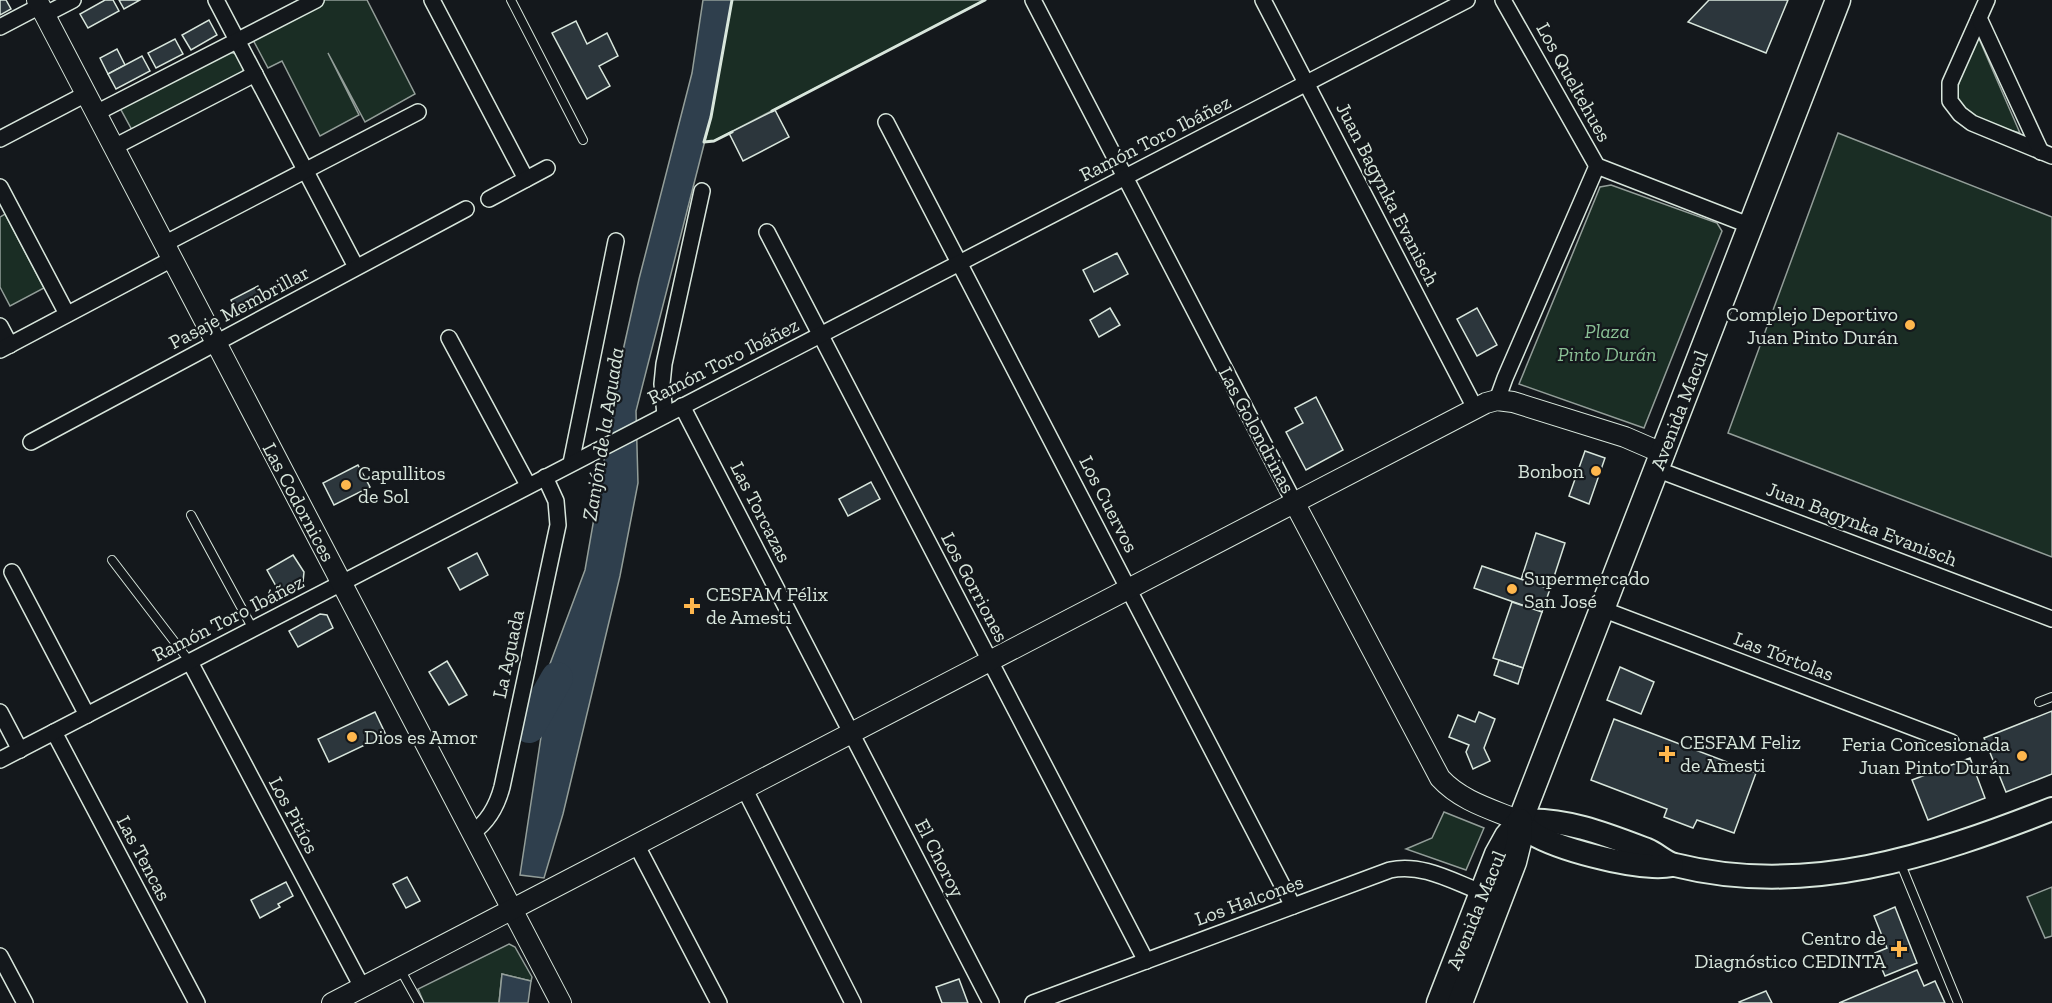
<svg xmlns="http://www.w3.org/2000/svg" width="2052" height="1003" font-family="'Zilla Slab',serif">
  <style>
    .green { fill: #1a2d24; stroke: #939e99; stroke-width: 1.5 }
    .water { fill: #2f3f4d; stroke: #939e99; stroke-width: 1.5 }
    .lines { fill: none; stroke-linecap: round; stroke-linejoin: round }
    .river { stroke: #2f3f4d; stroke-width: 32 }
    .building { fill: #2c363c; stroke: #d8e6dc; stroke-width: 1.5 }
    .service-casing { stroke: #d8e6dc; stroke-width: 10 }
    .minor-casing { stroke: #d8e6dc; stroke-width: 18 }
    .tertiary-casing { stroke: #d8e6dc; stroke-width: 22 }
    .secondary-casing { stroke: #d8e6dc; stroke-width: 26 }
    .primary-casing { stroke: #d8e6dc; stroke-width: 27 }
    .service { stroke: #14181c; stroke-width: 8 }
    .minor { stroke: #14181c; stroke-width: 15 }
    .tertiary { stroke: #14181c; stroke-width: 20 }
    .secondary { stroke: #14181c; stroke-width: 22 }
    .primary { stroke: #14181c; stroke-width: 24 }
    .wall { stroke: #d8e6dc; stroke-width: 3 }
    .poi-dot { fill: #ffb74d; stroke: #14181c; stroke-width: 2 }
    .labels { text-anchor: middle; stroke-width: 4.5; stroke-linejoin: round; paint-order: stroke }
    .street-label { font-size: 20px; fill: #d8e6dc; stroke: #14181c }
    .poi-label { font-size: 20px; fill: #d8e6dc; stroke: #14181c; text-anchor: start }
    .park-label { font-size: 20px; font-style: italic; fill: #8ac095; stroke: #14181c }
    .water-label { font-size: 21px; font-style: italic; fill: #d8e6dc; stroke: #14181c }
  </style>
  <rect width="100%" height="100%" fill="#14181c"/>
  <g class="green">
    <path d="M 324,0 L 367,0 L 415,94 L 365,122 L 328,53 L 359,115 L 320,136 L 282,61 L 268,68 L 252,38 Z"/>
    <path d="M 732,0 L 985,0 L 729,133 L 714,141 L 704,142 L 711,117 Z"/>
    <path d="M 1977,34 L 2020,133 L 1973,120 L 1961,106 L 1956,96 L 1959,82 Z"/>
    <path d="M 230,52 L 236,54 L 244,69 L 242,73 L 132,130 L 120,108 Z"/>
    <path d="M 1838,133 L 2052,217 L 2052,557 L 1728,433 Z"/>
    <path d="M 1611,185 L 1717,223 L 1722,231 L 1644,428 L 1519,384 L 1600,187 Z"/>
    <path d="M 5,214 L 44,288 L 10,306 L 0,287 L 0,217 Z"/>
    <path d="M 1444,812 L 1484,828 L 1466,870 L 1406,849 L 1432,838 Z"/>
    <path d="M 2052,887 L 2052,936 L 2045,938 L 2027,897 Z"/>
    <path d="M 509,944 L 515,947 L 532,977 L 531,981 L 502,974 L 499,1003 L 424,1003 L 418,989 Z"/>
  </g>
  <g class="water">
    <path d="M 703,0 L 732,0 L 711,117 L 636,411 L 638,483 L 620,576 L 563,814 L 544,878 L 520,875 L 544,717 L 532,712 L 585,570 L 624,346 L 639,279 L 692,73 Z"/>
    <path d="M 502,974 L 531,981 L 528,1003 L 499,1003 Z"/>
  </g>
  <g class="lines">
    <path class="river" d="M 529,727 L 557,678"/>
  </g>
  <g class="building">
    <path d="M 0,0 L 6,0 L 11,9 L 0,15 Z"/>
    <path d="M 105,0 L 113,0 L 119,11 L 88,28 L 80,14 Z"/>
    <path d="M 119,0 L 140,0 L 124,9 Z"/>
    <path d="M 1709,0 L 1788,0 L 1766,53 L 1688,22 Z"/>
    <path d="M 209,20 L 217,35 L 191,50 L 182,35 Z"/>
    <path d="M 576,21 L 587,44 L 607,33 L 618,56 L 599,66 L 610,86 L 587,99 L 552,33 Z"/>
    <path d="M 175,39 L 183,54 L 156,68 L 148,53 Z"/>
    <path d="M 117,49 L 125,65 L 108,74 L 100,58 Z"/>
    <path d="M 142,56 L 150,71 L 116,89 L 108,74 Z"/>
    <path d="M 775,110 L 789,137 L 743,161 L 729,133 Z"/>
    <path d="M 1117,253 L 1128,274 L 1094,292 L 1083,270 Z"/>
    <path d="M 258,286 L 265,301 L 238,315 L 231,300 Z"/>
    <path d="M 1110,308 L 1120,325 L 1099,337 L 1090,320 Z"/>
    <path d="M 1477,308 L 1497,345 L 1477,356 L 1457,319 Z"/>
    <path d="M 1316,397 L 1343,450 L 1306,470 L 1286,432 L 1303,423 L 1295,408 Z"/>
    <path d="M 1585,451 L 1605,458 L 1589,504 L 1569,496 Z"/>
    <path d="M 358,465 L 370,487 L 334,505 L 323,483 Z"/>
    <path d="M 871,482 L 880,499 L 848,516 L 839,499 Z"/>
    <path d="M 1536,533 L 1565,543 L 1550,589 L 1521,580 Z"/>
    <path d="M 477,553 L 488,575 L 460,590 L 448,568 Z"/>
    <path d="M 293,555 L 304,572 L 303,582 L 281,595 L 267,570 Z"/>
    <path d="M 1482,566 L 1550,589 L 1542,612 L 1474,588 Z"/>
    <path d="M 1512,602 L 1542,612 L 1523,668 L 1493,658 Z"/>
    <path d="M 320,614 L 327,615 L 333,628 L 298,647 L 289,631 Z"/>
    <path d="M 1499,660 L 1523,668 L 1518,684 L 1494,675 Z"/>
    <path d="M 447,661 L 467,695 L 449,705 L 429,672 Z"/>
    <path d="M 1620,667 L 1654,682 L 1641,714 L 1607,700 Z"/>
    <path d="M 2052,711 L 2052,774 L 2006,792 L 1984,738 Z"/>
    <path d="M 375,712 L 386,735 L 329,762 L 318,739 Z"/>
    <path d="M 1479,712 L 1495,719 L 1484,748 L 1490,761 L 1473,769 L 1466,752 L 1469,745 L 1449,737 L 1458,715 L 1475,722 Z"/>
    <path d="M 1614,719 L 1756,773 L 1734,833 L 1697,820 L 1693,828 L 1664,817 L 1667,809 L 1591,780 Z"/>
    <path d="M 1970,758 L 1985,798 L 1928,820 L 1912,780 Z"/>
    <path d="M 407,877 L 420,901 L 406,908 L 393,884 Z"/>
    <path d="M 286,882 L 293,896 L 278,904 L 280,907 L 260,918 L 251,900 Z"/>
    <path d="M 1895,907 L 1917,963 L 1885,976 L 1875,953 L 1887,948 L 1874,916 Z"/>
    <path d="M 1917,970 L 1924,986 L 1935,981 L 1945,1003 L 1839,1003 Z"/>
    <path d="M 959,979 L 968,1003 L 942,1003 L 936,987 Z"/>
    <path d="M 1766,991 L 1772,1003 L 1740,1003 L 1739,1002 Z"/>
  </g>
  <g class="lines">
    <g class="service-casing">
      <g id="service">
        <path d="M 511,0 L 583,140"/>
        <path d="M 191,515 L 253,629"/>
        <path d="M 112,560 L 190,662"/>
        <path d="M 2039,702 L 2052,697"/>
        <path d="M 1900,862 L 1958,1003"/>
        <path d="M 400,969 L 419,1003"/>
      </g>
    </g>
    <g class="minor-casing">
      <g id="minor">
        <path d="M 216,0 L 356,267"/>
        <path d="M 432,0 L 526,179"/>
        <path d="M 1033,0 L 1294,502"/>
        <path d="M 1263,0 L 1475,408"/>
        <path d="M 1503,0 L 1597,166 L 1751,226"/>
        <path d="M 1987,0 L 1950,83 L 1950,101 L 1960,114 L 1972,123 L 2052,156"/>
        <path d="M 44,15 L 73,0"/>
        <path d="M 1979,18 L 2041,152"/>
        <path d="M 0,27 L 40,6"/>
        <path d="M 96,113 L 316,0"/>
        <path d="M 886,122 L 1293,906"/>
        <path d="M 0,139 L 86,94"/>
        <path d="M 114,147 L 255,74"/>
        <path d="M 0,187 L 67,314"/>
        <path d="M 489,199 L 547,168"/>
        <path d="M 767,232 L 1146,961"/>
        <path d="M 164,244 L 418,112"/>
        <path d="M 0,326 L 10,345"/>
        <path d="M 449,338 L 528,485"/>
        <path d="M 0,350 L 172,259"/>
        <path d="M 1497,400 L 1505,378 L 1597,166"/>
        <path d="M 682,406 L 991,1003"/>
        <path d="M 665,415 L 662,384 L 664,364 L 702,191"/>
        <path d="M 31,442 L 466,209"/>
        <path d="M 571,463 L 616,241"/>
        <path d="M 1656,469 L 2052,619"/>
        <path d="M 12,572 L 87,715"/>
        <path d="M 1602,609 L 1951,742"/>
        <path d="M 190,662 L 362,987"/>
        <path d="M 0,712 L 20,750"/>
        <path d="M 54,732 L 197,1003"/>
        <path d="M 0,760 L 1467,0"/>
        <path d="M 744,788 L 853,1003"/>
        <path d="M 472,833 C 488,822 497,806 502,787 L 558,525 L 556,501 L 545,477"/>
        <path d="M 636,844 L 719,1003"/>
        <path d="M 0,956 L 25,1003"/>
        <path d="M 1033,1003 L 1390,870 C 1422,863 1452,881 1481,892"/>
      </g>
    </g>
    <g class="tertiary-casing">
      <g id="tertiary">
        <path d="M 37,0 L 561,1003"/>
        <path d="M 1294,502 L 1440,778 C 1461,801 1491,809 1520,821"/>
        <path d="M 332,1003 L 1486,403 L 1497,400 L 1513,402 L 1625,437 L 1662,453"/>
      </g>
    </g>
    <g class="secondary-casing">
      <g id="secondary">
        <path d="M 1520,821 C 1563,817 1608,835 1647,850 C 1657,854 1665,863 1675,865 C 1806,898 1932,856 2052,809"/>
        <path d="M 1520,821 C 1525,826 1530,832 1537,836 C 1566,851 1641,871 1672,865"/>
      </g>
    </g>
    <g class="primary-casing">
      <g id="primary">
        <path d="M 1439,1003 L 1497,854 L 1507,836 L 1520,821 L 1838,0"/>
        <path d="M 1460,1003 L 1514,862 L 1519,842 L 1520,821"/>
      </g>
    </g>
    <use href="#service" class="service"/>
    <use href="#minor" class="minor"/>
    <use href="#tertiary" class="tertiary"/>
    <use href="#secondary" class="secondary"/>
    <use href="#primary" class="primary"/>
    <g class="wall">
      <path d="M 772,111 L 985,0"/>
      <path d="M 732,132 L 714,141 L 704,142 L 711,117 L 732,0"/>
    </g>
  </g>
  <g class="poi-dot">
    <circle cx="1910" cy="325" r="6"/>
    <circle cx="1596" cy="471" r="6"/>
    <circle cx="346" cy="485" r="6"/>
    <circle cx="1512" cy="589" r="6"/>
    <path d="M689 597h6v6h6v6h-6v6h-6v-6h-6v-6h6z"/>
    <circle cx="352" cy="737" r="6"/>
    <path d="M1664 745h6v6h6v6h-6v6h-6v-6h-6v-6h6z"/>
    <circle cx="2022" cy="756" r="6"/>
    <path d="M1896 940h6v6h6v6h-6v6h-6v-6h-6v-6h6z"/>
  </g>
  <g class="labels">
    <g class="street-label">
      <text transform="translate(1574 82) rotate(61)" y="7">Los Queltehues</text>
      <text transform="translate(1155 138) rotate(-27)" y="7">Ramón Toro Ibáñez</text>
      <text transform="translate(1388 194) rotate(63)" y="7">Juan Bagynka Evanisch</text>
      <text transform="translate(239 307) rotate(-28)" y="7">Pasaje Membrillar</text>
      <text transform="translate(723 361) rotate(-27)" y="7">Ramón Toro Ibáñez</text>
      <text transform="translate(1679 410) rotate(-69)" y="7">Avenida Macul</text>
      <text transform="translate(1257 430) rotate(62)" y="7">Las Golondrinas</text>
      <text transform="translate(299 502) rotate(62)" y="7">Las Codornices</text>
      <text transform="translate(1109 504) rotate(63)" y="7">Los Cuervos</text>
      <text transform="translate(761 512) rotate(63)" y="7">Las Torcazas</text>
      <text transform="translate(1862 524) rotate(21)" y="7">Juan Bagynka Evanisch</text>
      <text transform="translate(975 587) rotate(62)" y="7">Los Gorriones</text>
      <text transform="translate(228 618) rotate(-27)" y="7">Ramón Toro Ibáñez</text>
      <text transform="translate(508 654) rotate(-78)" y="7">La Aguada</text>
      <text transform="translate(1784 656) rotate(21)" y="7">Las Tórtolas</text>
      <text transform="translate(294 815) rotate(62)" y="7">Los Pitíos</text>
      <text transform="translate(144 858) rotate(62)" y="7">Las Tencas</text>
      <text transform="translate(940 858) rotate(63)" y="7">El Choroy</text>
      <text transform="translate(1249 900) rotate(-20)" y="7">Los Halcones</text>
      <text transform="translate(1476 910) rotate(-68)" y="7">Avenida Macul</text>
    </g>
    <g class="poi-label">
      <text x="1898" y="321" text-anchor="end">Complejo Deportivo<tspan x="1898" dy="23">Juan Pinto Durán</tspan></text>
      <text x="1584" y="478" text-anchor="end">Bonbon</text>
      <text x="358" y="480">Capullitos<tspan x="358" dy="23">de Sol</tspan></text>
      <text x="1524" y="585">Supermercado<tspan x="1524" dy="23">San José</tspan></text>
      <text x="706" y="601">CESFAM Félix<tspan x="706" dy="23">de Amesti</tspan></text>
      <text x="364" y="744">Dios es Amor</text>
      <text x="1680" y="749">CESFAM Feliz<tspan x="1680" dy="23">de Amesti</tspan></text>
      <text x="2010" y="751" text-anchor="end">Feria Concesionada<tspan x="2010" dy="23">Juan Pinto Durán</tspan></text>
      <text x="1886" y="945" text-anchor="end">Centro de<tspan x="1886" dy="23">Diagnóstico CEDINTA</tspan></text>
    </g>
    <g class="park-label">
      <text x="1607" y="338">Plaza<tspan x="1607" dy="23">Pinto Durán</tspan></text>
    </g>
    <g class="water-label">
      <text transform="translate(603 434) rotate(-81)" y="7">Zanjón de la Aguada</text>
    </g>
  </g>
</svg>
